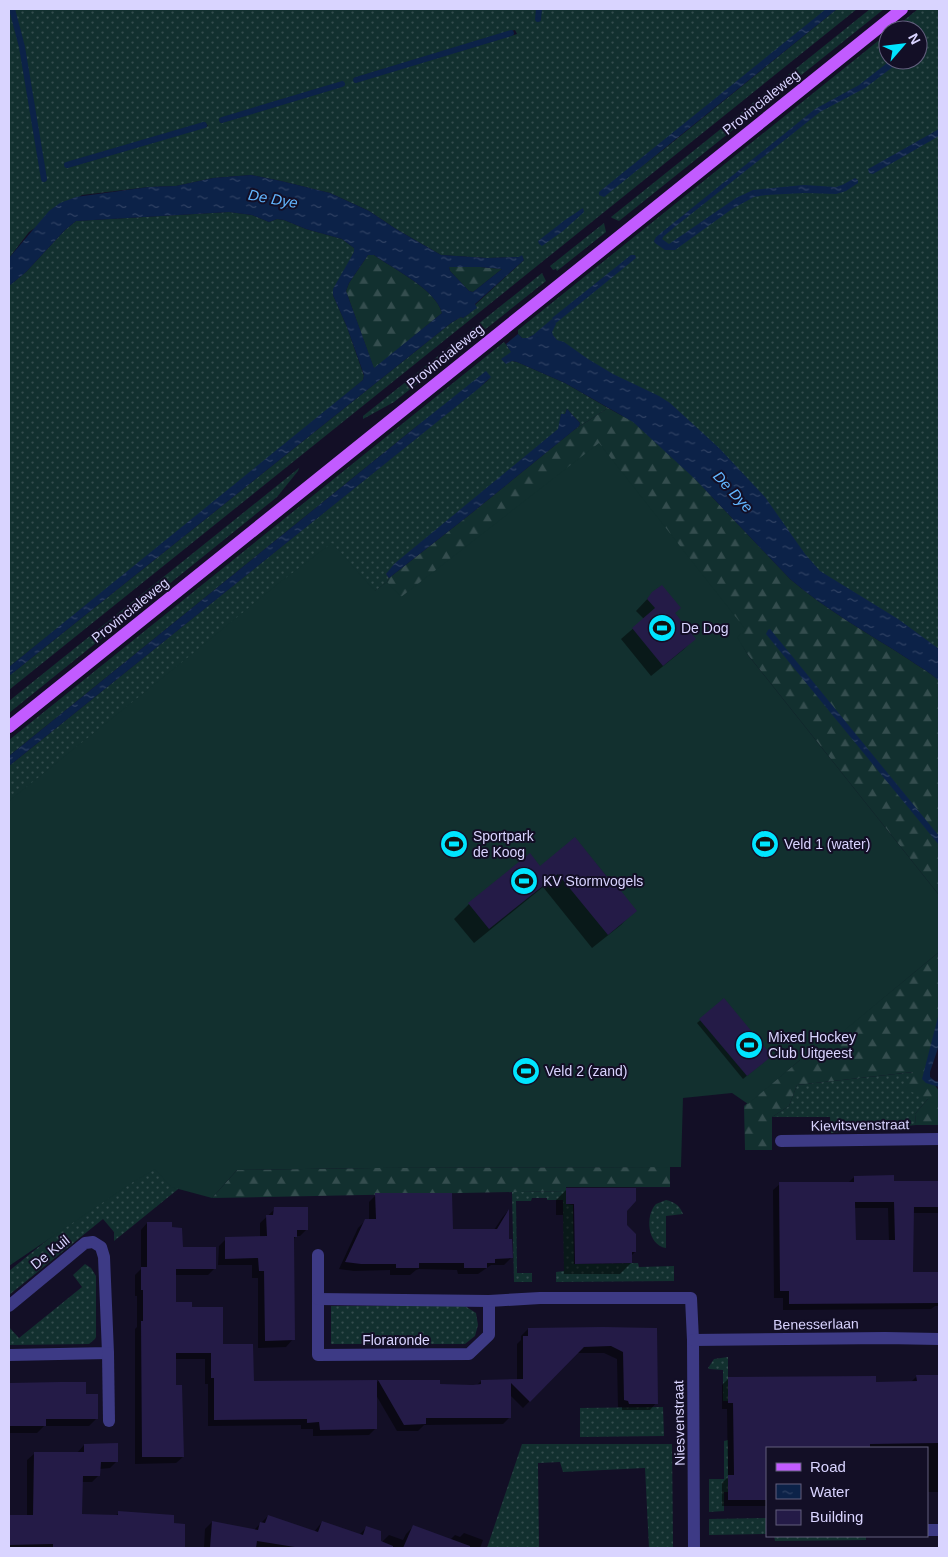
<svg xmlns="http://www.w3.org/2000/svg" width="948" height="1557" font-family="Helvetica,sans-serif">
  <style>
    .grass { fill: url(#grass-dots); fill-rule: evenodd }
    .forest { fill: url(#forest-firs) }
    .garden { fill: #12302f }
    .water { fill: url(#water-ripples); fill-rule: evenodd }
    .shadow { fill: #0007; fill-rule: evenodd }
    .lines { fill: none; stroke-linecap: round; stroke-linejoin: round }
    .stream { stroke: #0c2248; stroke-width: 6 }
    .building { fill: #241b47; fill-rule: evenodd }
    .minor { stroke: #3d3a85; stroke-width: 12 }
    .primary { stroke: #c25bff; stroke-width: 12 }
    .labels { text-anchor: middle; stroke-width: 4; stroke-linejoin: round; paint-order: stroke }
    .street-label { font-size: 14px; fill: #d9d4ff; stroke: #130f26 }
    .poi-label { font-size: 14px; fill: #d9d4ff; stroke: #130f26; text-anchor: start }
    .water-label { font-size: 15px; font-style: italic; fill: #62b6ff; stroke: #130f26 }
  </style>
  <defs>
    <pattern id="grass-dots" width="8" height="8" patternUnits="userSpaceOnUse" patternTransform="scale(1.25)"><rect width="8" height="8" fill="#12302f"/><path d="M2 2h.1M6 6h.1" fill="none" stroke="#344d4e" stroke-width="1.8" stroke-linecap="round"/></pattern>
    <pattern id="forest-firs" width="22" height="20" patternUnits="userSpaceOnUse" patternTransform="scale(1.25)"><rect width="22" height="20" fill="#12302f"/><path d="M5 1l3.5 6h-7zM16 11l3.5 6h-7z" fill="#344d4e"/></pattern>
    <pattern id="water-ripples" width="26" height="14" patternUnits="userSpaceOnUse" patternTransform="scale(1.25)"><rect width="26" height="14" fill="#0c2248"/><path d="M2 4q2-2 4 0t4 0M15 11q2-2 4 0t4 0" fill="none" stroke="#2f4163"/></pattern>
  </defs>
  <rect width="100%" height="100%" fill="#130f26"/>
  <g class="grass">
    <path d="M 9,9 L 831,9 L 636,172 L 837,9 L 857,9 L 9,690 L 9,676 L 451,323 L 461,317 L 463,318 L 476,308 L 475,305 L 524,260 L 522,256 L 519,257 L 487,258 L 441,255 L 396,229 L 369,211 L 330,193 L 281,181 L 251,175 L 213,178 L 176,186 L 149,187 L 82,195 L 29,232 L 9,258 ZM 515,30 L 517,34 L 356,82 L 354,78 ZM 341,83 L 342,86 L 221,123 L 219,119 ZM 205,122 L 208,126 L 70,167 L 69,165 L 69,163 Z"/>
    <path d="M 870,9 L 884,9 L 619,221 L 612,218 L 611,217 Z"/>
    <path d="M 918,9 L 939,9 L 939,665 L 786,563 L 533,335 L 528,338 L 522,338 L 518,334 L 518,330 L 888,33 L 888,60 L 918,60 L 918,30 L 892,30 Z"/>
    <path d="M 229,212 L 252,215 L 269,222 L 277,219 L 284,220 L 306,229 L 342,239 L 354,248 L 354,252 L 333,295 L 347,327 L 364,376 L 363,380 L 296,437 L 9,667 L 9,286 L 26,272 L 65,230 L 76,221 Z"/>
    <path d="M 604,223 L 606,232 L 557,271 L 556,269 L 553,270 L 550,266 Z"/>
    <path d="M 542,273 L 546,281 L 394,402 L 363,419 L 363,416 Z"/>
    <path d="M 504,342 L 511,351 L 512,361 L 517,362 L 565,383 L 608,408 L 574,430 L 579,426 L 580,423 L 567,409 L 565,414 L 561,414 L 559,429 L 386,574 L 389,578 L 387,582 L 375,591 L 9,817 L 9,766 L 491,378 L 417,426 L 9,756 L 9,740 Z"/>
    <path d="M 299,468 L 298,471 L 277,497 L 9,713 L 9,701 Z"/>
    <path d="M 334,1007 L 198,1173 L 114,1241 L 114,1232 L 103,1219 L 9,1295 L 9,1271 Z"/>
    <path d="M 914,1072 L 928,1099 L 915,1114 L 916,1125 L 831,1133 L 830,1117 L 772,1117 L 789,1106 L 797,1085 Z"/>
    <path d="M 566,1191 L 566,1204 L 573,1205 L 574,1264 L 638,1263 L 639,1267 L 674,1266 L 674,1281 L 556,1282 L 556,1272 L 564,1271 L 563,1200 L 547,1200 L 547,1198 L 532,1198 L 531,1201 L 516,1201 L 517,1273 L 532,1273 L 532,1282 L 514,1282 L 512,1192 Z"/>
    <path d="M 666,1200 C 675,1202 680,1206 683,1214 L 666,1216 L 666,1248 C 647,1245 645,1215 656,1204 Z"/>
    <path d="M 85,1264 L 91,1268 L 96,1276 L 96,1337 L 95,1339 L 89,1344 L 9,1345 L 9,1327 L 19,1338 L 82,1287 L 73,1275 Z"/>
    <path d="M 331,1306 L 465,1306 L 476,1313 L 478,1325 L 475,1336 L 465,1344 L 331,1344 Z"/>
    <path d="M 728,1357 L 728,1401 L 723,1401 L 723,1370 L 709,1369 L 708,1368 L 714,1359 Z"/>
    <path d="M 663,1407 L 664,1436 L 580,1437 L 580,1408 Z"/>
    <path d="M 728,1440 L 728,1492 L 724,1492 L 724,1511 L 709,1512 L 709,1479 L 724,1479 L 724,1441 Z"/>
    <path d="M 522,1444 L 672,1444 L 673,1548 L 649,1548 L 645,1468 L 563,1472 L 560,1462 L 538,1463 L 539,1548 L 487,1548 Z"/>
    <path d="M 767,1518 L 767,1534 L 709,1535 L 709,1519 Z"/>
    <path d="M 774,1536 L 866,1536 L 866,1540 L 775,1541 Z"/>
  </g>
  <g class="forest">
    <path d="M 368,255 L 374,255 C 393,269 436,289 442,313 L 374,369 L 346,291 L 349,283 Z"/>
    <path d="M 449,267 L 480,267 L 502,269 L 473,292 L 469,291 L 450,271 Z"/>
    <path d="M 608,408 L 633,422 L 657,443 L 695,479 L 790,579 C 826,610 868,633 908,659 C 918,666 930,672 939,681 L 939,895 L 748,655 L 736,637 L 746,629 L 549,777 L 375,591 L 387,582 L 389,578 L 473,512 L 574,430 Z"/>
    <path d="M 939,952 L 939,1029 L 927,1074 L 939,1091 L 939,1125 L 916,1125 L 915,1114 L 928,1099 L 905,1089 L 913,1072 L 797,1085 L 789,1106 L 772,1117 L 772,1150 L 745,1150 L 744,1106 L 800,1060 L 821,1047 L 822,1048 Z"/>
    <path d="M 670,1167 L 670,1187 L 566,1187 L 566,1191 L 212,1198 L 237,1170 L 373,1168 Z"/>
  </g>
  <path class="garden" d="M 599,443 L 746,630 L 737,637 L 748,655 L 939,895 L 939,952 L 822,1049 L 821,1048 L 800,1060 L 748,1104 L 732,1093 L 683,1098 L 681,1167 L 373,1168 L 237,1170 L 212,1198 L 171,1187 L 155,1169 L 133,1182 L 9,1266 L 9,801 L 181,663 L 279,583 L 332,543 L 375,591 L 387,582 L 401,597 Z"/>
  <g class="water">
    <path d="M 826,9 L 837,9 L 604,197 L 599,195 L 599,192 Z"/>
    <path d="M 891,60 L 902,60 L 865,88 L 820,112 L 676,226 L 664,236 L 662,239 L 669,244 L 736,198 L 753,190 L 804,185 L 836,187 L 842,185 L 855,178 L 858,180 L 858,183 L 846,191 L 836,194 L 805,193 L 766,195 L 754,197 L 732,209 L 675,250 L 665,250 L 655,243 L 654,241 L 656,237 L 815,109 L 859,85 Z"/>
    <path d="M 939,129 L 939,136 L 873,174 L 869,173 L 868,169 L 870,168 Z"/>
    <path d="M 251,175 L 281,181 L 330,193 L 369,211 L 396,229 L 441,255 L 487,258 L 519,257 L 522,255 L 524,260 L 475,304 L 477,308 L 463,318 L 461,317 L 451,323 L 9,676 L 9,667 L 363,380 L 364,375 L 347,327 L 333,295 L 333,289 L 354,252 L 354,248 L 342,239 L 306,229 L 284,220 L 277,219 L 269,222 L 252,215 L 229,212 L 76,221 L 65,230 L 26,272 L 9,286 L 9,258 L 49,211 L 60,203 L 76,197 L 149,187 L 176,186 L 213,178 ZM 368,255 L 374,255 C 393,269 436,289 442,313 L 374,368 L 346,291 L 349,283 ZM 449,267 L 480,267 L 502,269 L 473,292 L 469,291 L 450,271 Z"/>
    <path d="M 583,208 L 584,212 L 563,231 L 542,246 L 539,244 L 538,241 L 565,220 Z"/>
    <path d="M 631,255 L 635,255 L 636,258 L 556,323 L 555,322 L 556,324 L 552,332 L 553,335 L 557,340 L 564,342 L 588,359 L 613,374 L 659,396 L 670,403 L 719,448 L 765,497 L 805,554 L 820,571 L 898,619 L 939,649 L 939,681 C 930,672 918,666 908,659 C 868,633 826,610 790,579 L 695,479 L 633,422 L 565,383 L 517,362 L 512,361 L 506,364 L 501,359 L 511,352 L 506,344 L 518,334 L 522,338 L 528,338 L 533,335 L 552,319 L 554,321 L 552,318 Z"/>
    <path d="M 486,371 L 491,377 L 478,389 L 9,766 L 9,756 L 417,426 Z"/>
    <path d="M 567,409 L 580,423 L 579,426 L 473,512 L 389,578 L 386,574 L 394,564 L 558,429 L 561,414 L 565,414 Z"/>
    <path d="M 770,629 L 939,836 L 939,845 L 766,634 L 768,630 Z"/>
    <path d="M 939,1013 L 939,1045 L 930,1072 L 930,1077 L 935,1081 L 939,1082 L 939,1087 L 926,1083 L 922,1079 Z"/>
  </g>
  <g class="shadow">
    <path d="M 653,593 L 673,614 L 694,639 L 683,650 L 651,676 L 621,639 L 644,619 L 636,611 Z"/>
    <path d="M 575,839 L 635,910 L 621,925 L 592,948 L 543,887 L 474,943 L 454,919 L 469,904 L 530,855 L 540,867 Z"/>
    <path d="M 724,1000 L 767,1059 L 743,1079 L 697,1023 Z"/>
    <path d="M 854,1177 L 893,1182 L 939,1182 L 939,1213 L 913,1213 L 911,1273 L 939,1273 L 939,1306 L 935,1306 L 931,1309 L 783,1310 L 783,1298 L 774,1298 L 773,1190 L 780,1184 L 848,1183 ZM 854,1208 L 888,1208 L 889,1241 L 854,1241 Z"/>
    <path d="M 567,1189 L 625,1210 L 625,1226 L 635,1252 L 631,1256 L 631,1263 L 620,1274 L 564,1274 L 563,1215 L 556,1215 L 556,1200 Z"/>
    <path d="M 376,1195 L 452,1230 L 494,1230 L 502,1218 L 507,1212 L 507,1241 L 511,1258 L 504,1265 L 491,1265 L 478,1274 L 458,1274 L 457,1270 L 419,1269 L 416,1270 L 410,1275 L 390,1275 L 390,1270 L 354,1271 L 339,1269 L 358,1228 L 365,1221 L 369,1220 L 369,1202 Z"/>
    <path d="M 275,1209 L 307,1229 L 300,1236 L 296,1236 L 293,1240 L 293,1339 L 286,1347 L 258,1348 L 258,1278 L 252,1278 L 252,1265 L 218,1265 L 219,1246 L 226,1239 L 260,1238 L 260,1223 Z"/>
    <path d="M 147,1223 L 171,1228 L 181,1248 L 215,1268 L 208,1275 L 175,1275 L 175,1303 L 191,1308 L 253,1383 L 376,1384 L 378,1381 L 438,1381 L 438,1386 L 476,1386 L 481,1381 L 517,1380 L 517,1344 L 521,1340 L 521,1336 L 528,1329 L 656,1329 L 656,1403 L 650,1410 L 622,1410 L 622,1407 L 618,1407 L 617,1359 L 604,1353 L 576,1353 L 523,1408 L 510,1395 L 510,1417 L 503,1424 L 424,1425 L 418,1431 L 397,1431 L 376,1395 L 376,1428 L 369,1435 L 313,1436 L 313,1429 L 301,1429 L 301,1425 L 208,1426 L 208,1384 L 205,1384 L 205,1359 L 174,1359 L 175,1387 L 183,1457 L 176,1463 L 135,1464 L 135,1329 L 137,1327 L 137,1296 L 135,1296 L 135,1275 L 141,1269 L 141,1230 Z"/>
    <path d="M 917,1376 L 939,1376 L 939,1492 L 927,1492 L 927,1448 L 767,1448 L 767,1506 L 722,1506 L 722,1483 L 728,1477 L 727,1409 L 722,1409 L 722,1385 L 728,1379 L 875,1383 L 911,1382 Z"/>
    <path d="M 10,1384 L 85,1395 L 96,1419 L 89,1426 L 44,1426 L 37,1433 L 9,1433 L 9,1386 Z"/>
    <path d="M 84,1445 L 116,1462 L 110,1468 L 99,1469 L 99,1475 L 92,1482 L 81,1482 L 81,1515 L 115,1516 L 119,1513 L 173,1524 L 183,1525 L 184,1548 L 9,1548 L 9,1517 L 27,1517 L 27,1460 L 34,1454 L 77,1453 Z"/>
    <path d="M 268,1516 L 314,1532 L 322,1522 L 359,1535 L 366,1528 L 380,1544 L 389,1535 L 403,1540 L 406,1534 L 413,1527 L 450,1540 L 455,1535 L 460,1537 L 464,1533 L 483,1540 L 480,1548 L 204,1548 L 205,1529 L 212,1522 L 254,1530 Z"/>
  </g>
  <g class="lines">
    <g class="stream">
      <path d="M 12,9 L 22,47 L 44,179"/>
      <path d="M 538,19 L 539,9"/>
      <path d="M 356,80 L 511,33"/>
      <path d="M 222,120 L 342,84"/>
      <path d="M 67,165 L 204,125"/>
    </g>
  </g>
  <g class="building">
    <path d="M 662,585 L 681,608 L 675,613 L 696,639 L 663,666 L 632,628 L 655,608 L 647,599 L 652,592 Z"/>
    <path d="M 575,837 L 608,878 L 610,877 L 637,911 L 608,935 L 558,874 L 489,929 L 468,903 L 530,853 L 540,866 Z"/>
    <path d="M 724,998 L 772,1056 L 747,1076 L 699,1019 Z"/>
    <path d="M 894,1175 L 894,1181 L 939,1181 L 939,1207 L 914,1207 L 913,1272 L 939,1272 L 939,1303 L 789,1304 L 789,1291 L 780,1291 L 779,1182 L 854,1182 L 854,1176 ZM 855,1202 L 894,1202 L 895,1240 L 856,1240 Z"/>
    <path d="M 566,1188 L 636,1188 L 636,1201 L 627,1211 L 627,1225 L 636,1234 L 636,1252 L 632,1252 L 632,1263 L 575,1264 L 574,1204 L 566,1204 Z"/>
    <path d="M 375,1193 L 452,1193 L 453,1229 L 497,1229 L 509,1209 L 509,1239 L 512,1239 L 513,1258 L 495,1259 L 495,1263 L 487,1263 L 487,1268 L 464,1268 L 464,1263 L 419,1263 L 419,1268 L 396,1268 L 396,1264 L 361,1264 L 345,1262 L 365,1219 L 376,1219 Z"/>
    <path d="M 274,1207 L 308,1207 L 308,1230 L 297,1230 L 297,1237 L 294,1237 L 295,1340 L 265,1341 L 264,1271 L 259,1271 L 258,1258 L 225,1259 L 225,1237 L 267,1236 L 266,1215 L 273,1215 Z"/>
    <path d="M 147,1222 L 172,1222 L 172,1227 L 182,1228 L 183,1247 L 216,1247 L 216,1269 L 176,1269 L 176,1302 L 192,1302 L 192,1307 L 223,1307 L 223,1344 L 253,1344 L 254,1381 L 377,1380 L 377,1429 L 320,1430 L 319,1422 L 307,1423 L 307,1419 L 214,1420 L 214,1378 L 211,1378 L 211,1353 L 176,1353 L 176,1385 L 182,1385 L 184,1457 L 142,1457 L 141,1321 L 143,1321 L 143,1290 L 141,1290 L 141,1267 L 147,1267 Z"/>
    <path d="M 603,1327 L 657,1328 L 658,1404 L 629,1404 L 628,1401 L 624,1400 L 623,1352 L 611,1346 L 584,1347 L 530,1402 L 511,1383 L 511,1418 L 426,1418 L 426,1424 L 404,1425 L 378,1380 L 440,1380 L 440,1384 L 473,1385 L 481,1384 L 481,1380 L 523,1379 L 523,1336 L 528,1336 L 528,1328 Z"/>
    <path d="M 916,1375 L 939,1375 L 939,1443 L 870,1444 L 870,1448 L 767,1448 L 767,1500 L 728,1500 L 728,1475 L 734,1475 L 733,1403 L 728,1403 L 728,1377 L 876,1376 L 876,1382 L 917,1381 Z"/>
    <path d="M 60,1382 L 86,1382 L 86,1394 L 98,1394 L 98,1419 L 46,1419 L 46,1426 L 10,1426 L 10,1383 Z"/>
    <path d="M 118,1443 L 118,1462 L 101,1462 L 100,1476 L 83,1476 L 82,1514 L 118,1515 L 118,1511 L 174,1515 L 174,1523 L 185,1524 L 185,1548 L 94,1548 L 94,1547 L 53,1547 L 53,1544 L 9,1545 L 9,1515 L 33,1515 L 34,1452 L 84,1452 L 84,1444 Z"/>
    <path d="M 268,1515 L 318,1532 L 322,1521 L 363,1535 L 366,1526 L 381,1531 L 381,1541 L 393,1546 L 393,1548 L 301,1548 L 257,1541 L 256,1548 L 210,1548 L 212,1521 L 258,1530 L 260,1522 L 265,1523 Z"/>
    <path d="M 413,1525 L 470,1546 L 470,1548 L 403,1548 Z"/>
  </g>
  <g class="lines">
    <g class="minor">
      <path d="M 781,1141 L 939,1139"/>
      <path d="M 318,1255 L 318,1355 L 469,1354 L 489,1335 L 489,1301"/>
      <path d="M 318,1299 L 489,1301 L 540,1298 L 691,1298 L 693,1340 L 694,1548"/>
      <path d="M 9,1306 L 85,1243 L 93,1242 L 101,1247 L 104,1257 L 108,1353 L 9,1355"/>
      <path d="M 693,1340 L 885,1338 L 939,1339"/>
      <path d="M 108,1353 L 109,1421"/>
      <path d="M 927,1530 L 939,1530"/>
    </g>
    <path class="primary" d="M 9,727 L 902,9"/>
  </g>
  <defs>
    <g id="stadium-disc" transform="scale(1.4375)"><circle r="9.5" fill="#00e5ff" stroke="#130f26"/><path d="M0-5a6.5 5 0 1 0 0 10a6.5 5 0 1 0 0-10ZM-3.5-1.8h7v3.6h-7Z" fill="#111"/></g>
  </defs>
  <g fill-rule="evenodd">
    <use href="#stadium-disc" x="662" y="628"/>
    <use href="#stadium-disc" x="454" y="844"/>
    <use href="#stadium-disc" x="765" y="844"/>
    <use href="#stadium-disc" x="524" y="881"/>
    <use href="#stadium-disc" x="749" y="1045"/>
    <use href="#stadium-disc" x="526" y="1071"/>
  </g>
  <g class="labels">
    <g class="street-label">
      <text transform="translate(761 102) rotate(-39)" y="5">Provincialeweg</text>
      <text transform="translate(445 356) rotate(-39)" y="5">Provincialeweg</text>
      <text transform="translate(130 610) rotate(-39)" y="5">Provincialeweg</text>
      <text transform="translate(860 1125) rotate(-1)" y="5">Kievitsvenstraat</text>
      <text transform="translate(50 1252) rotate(-39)" y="5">De Kuil</text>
      <text transform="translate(816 1324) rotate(-1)" y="5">Benesserlaan</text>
      <text x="396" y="1345">Floraronde</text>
      <text transform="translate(679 1423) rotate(-91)" y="5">Niesvenstraat</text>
    </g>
    <g class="poi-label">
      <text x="681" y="633">De Dog</text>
      <text x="473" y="841">Sportpark<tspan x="473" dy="16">de Koog</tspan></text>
      <text x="784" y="849">Veld 1 (water)</text>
      <text x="543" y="886">KV Stormvogels</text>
      <text x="768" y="1042">Mixed Hockey<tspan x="768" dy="16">Club Uitgeest</tspan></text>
      <text x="545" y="1076">Veld 2 (zand)</text>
    </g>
    <g class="water-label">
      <text transform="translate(273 199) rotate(10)" y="5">De Dye</text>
      <text transform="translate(733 492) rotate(47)" y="5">De Dye</text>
    </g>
  </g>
  <rect width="948" height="1557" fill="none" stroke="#d9d4ff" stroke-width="20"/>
  <rect x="766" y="1447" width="162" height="90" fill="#130f26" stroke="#625e7d"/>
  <rect x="776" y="1463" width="25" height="8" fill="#c25bff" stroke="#625e7d"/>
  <text x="810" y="1472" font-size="15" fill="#d9d4ff">Road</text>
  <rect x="776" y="1484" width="25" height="15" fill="url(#water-ripples)" stroke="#625e7d"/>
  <text x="810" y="1497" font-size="15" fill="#d9d4ff">Water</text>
  <rect x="776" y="1510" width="25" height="15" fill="#241b47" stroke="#625e7d"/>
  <text x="810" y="1522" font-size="15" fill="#d9d4ff">Building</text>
  <g transform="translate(903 45) rotate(62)"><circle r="24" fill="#130f26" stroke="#625e7d"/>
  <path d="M0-4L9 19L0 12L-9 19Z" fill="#00e5ff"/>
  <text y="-8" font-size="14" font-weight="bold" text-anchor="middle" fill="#d9d4ff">N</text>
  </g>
</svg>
